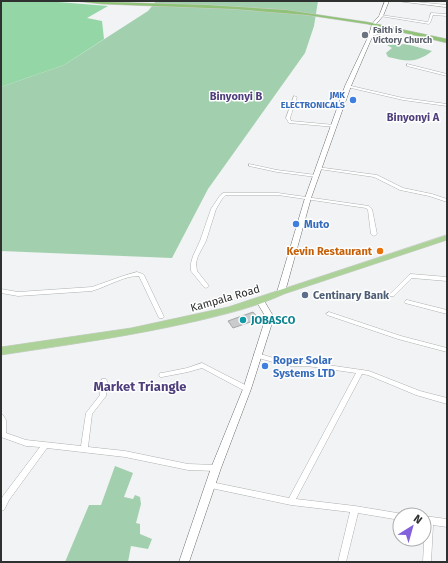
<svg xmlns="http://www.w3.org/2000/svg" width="448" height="563" font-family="'Fira Sans',sans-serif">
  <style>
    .green { fill: #a2d0ae }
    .forest { fill: #95d6a7 }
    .building { fill: #c9cbcc; stroke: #a5a6a8 }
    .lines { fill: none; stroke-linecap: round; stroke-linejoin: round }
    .minor-casing { stroke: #6b6d6e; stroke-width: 0.5 }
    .tertiary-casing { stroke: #6b6d6e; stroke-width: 1 }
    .secondary-casing { stroke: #6b6d6e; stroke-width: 1 }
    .primary-casing { stroke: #cdcdcd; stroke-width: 1 }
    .trunk-casing { stroke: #cdcdcd; stroke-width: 1 }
    .minor { fill: #fff; fill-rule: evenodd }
    .tertiary { fill: #fff; fill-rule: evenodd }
    .secondary { fill: #fff; fill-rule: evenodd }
    .primary { fill: #acd29a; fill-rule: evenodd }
    .trunk { fill: #90c378; fill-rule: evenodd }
    .worship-dot { fill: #6b7280; stroke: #fff; stroke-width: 1.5 }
    .shop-dot { fill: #3f7fe0; stroke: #fff; stroke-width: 1.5 }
    .food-dot { fill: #e8710a; stroke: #fff; stroke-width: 1.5 }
    .service-dot { fill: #5c6f8a; stroke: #fff; stroke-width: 1.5 }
    .culture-dot { fill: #0f9aa8; stroke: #fff; stroke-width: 1.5 }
    .labels { text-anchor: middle; stroke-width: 3; stroke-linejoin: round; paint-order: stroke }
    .far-worship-label { font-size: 9px; font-weight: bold; fill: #5b616d; stroke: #fff; text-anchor: start }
    .far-shop-label { font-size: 9px; font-weight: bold; fill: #366cbe; stroke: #fff; text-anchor: end }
    .far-quarter-label { font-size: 11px; font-weight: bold; fill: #4e3f7c; stroke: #fff }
    .shop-label { font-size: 11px; font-weight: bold; fill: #366cbe; stroke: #fff; text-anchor: start }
    .food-label { font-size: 11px; font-weight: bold; fill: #c56008; stroke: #fff; text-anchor: end }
    .service-label { font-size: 11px; font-weight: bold; fill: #4e5e75; stroke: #fff; text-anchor: start }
    .street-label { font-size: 11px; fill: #2f3030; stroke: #fff }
    .culture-label { font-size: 11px; font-weight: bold; fill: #0d838f; stroke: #fff; text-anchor: start }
    .quarter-label { font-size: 13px; font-weight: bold; fill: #4e3f7c; stroke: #fff }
  </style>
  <rect width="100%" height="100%" fill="#f1f3f4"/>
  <g class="green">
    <path d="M 156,1 L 318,1 L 314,26 L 305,53 L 208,189 L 172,258 L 1,251 L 1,87 L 64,65 L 148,11 Z"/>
    <path d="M 406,44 L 432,51 C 416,64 406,61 388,57 L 386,53 L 392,48 L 387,45 Z"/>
    <path d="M 115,466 L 133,473 L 124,497 L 133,499 L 135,495 L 140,497 L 141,504 L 136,523 L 140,524 L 140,534 L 152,539 L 148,549 L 131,546 L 128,562 L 65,562 L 89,505 L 101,505 Z"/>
  </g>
  <path class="forest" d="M 1,1 L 58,2 L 108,6 L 87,18 L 102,21 L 104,39 L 64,65 L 1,87 Z"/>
  <path class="building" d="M 253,312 L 259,319 L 233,328 L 228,321 Z"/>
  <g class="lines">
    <g class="minor-casing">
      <g id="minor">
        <path d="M 397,1 L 406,1 L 447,5 L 447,7 Z"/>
        <path d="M 431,13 L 447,14 L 447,16 L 433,15 L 430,23 L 429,24 L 380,16 L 381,15 L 428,22 Z"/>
        <path d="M 395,28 L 396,28 L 396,30 L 371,36 L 369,35 Z"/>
        <path d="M 407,64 L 447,74 L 447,76 L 407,66 Z"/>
        <path d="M 347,85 L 403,98 L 447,104 L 447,106 L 403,100 L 347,87 Z"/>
        <path d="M 294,96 L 297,97 L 290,118 L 291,121 L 335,125 L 336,125 L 336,127 L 289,123 L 286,118 Z"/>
        <path d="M 249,164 L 277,170 L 316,175 L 318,176 L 316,177 L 277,172 L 249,166 Z"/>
        <path d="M 317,167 L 377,175 L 403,188 L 432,194 L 447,199 L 447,202 L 429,196 L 400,190 L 374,177 L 319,169 L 317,168 Z"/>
        <path d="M 223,193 L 278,193 L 369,206 L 372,209 L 377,234 L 374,236 L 371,234 L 368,210 L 366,208 L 278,195 L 226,195 L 222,199 L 216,209 L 206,241 L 198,256 L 196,263 L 197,271 L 209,286 L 206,288 L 204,287 L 191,271 L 191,263 L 193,256 L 200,241 L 211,209 L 219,197 Z"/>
        <path d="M 137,272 L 143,274 L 144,275 L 164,317 L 163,318 L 159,318 L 139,276 C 126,275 106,287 92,291 L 18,296 L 1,293 L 1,289 L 18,292 L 92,287 L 123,276 Z"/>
        <path d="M 411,274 L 447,277 L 447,281 L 412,278 L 394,296 L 390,296 L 389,295 L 409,275 Z"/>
        <path d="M 407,300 L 447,310 L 447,314 L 405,303 L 404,302 L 405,301 Z"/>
        <path d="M 329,312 L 401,336 L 447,348 L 447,352 L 398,339 L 327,315 L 326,314 Z"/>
        <path d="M 255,353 L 257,353 L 287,362 L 307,362 L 369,371 L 420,391 L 447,398 L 447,404 L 416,395 L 368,375 L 362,374 L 296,499 L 355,506 L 403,514 L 403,515 L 400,515 L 400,520 L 358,513 L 346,562 L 338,562 L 350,512 L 291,505 L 211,488 L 208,487 L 207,485 L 208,483 L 211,482 L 289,498 L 356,373 L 307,366 L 287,366 L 255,357 L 254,355 Z"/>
        <path d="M 202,363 L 249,387 L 250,389 L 249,391 L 245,391 L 202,368 L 188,372 L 162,377 L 160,377 L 159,375 L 160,373 L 162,373 L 187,368 Z"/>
        <path d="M 102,379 L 106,379 L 107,381 L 106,396 L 92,414 L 88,447 L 125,451 L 188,464 L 216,465 L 219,466 L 220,468 L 219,470 L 216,471 L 188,470 L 125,457 L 47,448 L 9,500 L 4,510 L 1,511 L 1,500 L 3,496 L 40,447 L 26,446 L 1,437 L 1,414 L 3,415 L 6,420 L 6,433 L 26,440 L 81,446 L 86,413 L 100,395 L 101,381 Z"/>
        <path d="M 424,516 L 447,519 L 447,527 L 433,525 L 431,562 L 423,562 L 425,524 L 424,524 Z"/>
      </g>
    </g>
    <g class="tertiary-casing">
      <path id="tertiary" d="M 257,299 L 263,299 L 272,314 L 273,320 L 251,389 L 221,468 L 189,562 L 179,562 L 211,468 L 243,389 L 265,320 L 264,314 L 256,301 Z"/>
    </g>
    <g class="secondary-casing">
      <path id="secondary" d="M 385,1 L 389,1 L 383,16 L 376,24 L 373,35 L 351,86 L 311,198 L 285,292 L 281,295 L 278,294 L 277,292 L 305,198 L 345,86 L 369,35 L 372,24 L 379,16 Z"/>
    </g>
    <g class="primary-casing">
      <path id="primary" d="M 447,235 L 447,240 L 284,294 C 256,307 227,314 197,321 C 132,336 67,345 1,355 L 1,347 L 131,328 L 228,307 Z"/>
    </g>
    <g class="trunk-casing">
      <path id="trunk" d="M 74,1 L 207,5 L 286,10 L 367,22 L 447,39 L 447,43 L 367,24 L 307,15 L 234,9 L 102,4 Z"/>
    </g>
    <use href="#minor" class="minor"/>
    <use href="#tertiary" class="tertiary"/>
    <use href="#secondary" class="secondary"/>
    <use href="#primary" class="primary"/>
    <use href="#trunk" class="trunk"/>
  </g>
  <circle class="worship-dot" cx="365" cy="35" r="4"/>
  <g class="shop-dot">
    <circle cx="353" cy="100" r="4"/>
    <circle cx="296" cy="224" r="4"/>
    <circle cx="265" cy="366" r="4"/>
  </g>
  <circle class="food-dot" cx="380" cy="251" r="4"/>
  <circle class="service-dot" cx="305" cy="295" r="4"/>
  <circle class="culture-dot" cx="243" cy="320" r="4"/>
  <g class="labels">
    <g class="far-worship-label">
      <text x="373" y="33">Faith is<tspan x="373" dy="10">Victory Church</tspan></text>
    </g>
    <g class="far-shop-label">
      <text x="345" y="98">JMK<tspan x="345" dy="10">ELECTRONICALS</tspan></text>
    </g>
    <g class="far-quarter-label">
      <text x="236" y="100">Binyonyi B</text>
      <text x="413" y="121">Binyonyi A</text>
    </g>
    <g class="shop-label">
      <text x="304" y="228">Muto</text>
      <text x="273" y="364">Roper Solar<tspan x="273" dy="13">Systems LTD</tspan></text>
    </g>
    <g class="food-label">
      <text x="372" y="255">Kevin Restaurant</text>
    </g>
    <g class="service-label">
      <text x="313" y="299">Centinary Bank</text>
    </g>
    <g class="street-label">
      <text transform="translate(225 298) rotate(-16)" y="4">Kampala Road</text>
    </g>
    <g class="culture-label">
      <text x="251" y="324">JOBASCO</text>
    </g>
    <g class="quarter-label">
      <text x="140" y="391">Market Triangle</text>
    </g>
  </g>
  <rect width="448" height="563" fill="none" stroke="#2f3030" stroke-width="4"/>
  <g transform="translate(412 527) rotate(37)"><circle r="19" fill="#ffffff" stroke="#acacac"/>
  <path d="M0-3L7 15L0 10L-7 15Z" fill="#8461dc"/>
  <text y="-6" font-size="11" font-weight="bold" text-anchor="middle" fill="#2f3030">N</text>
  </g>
</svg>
